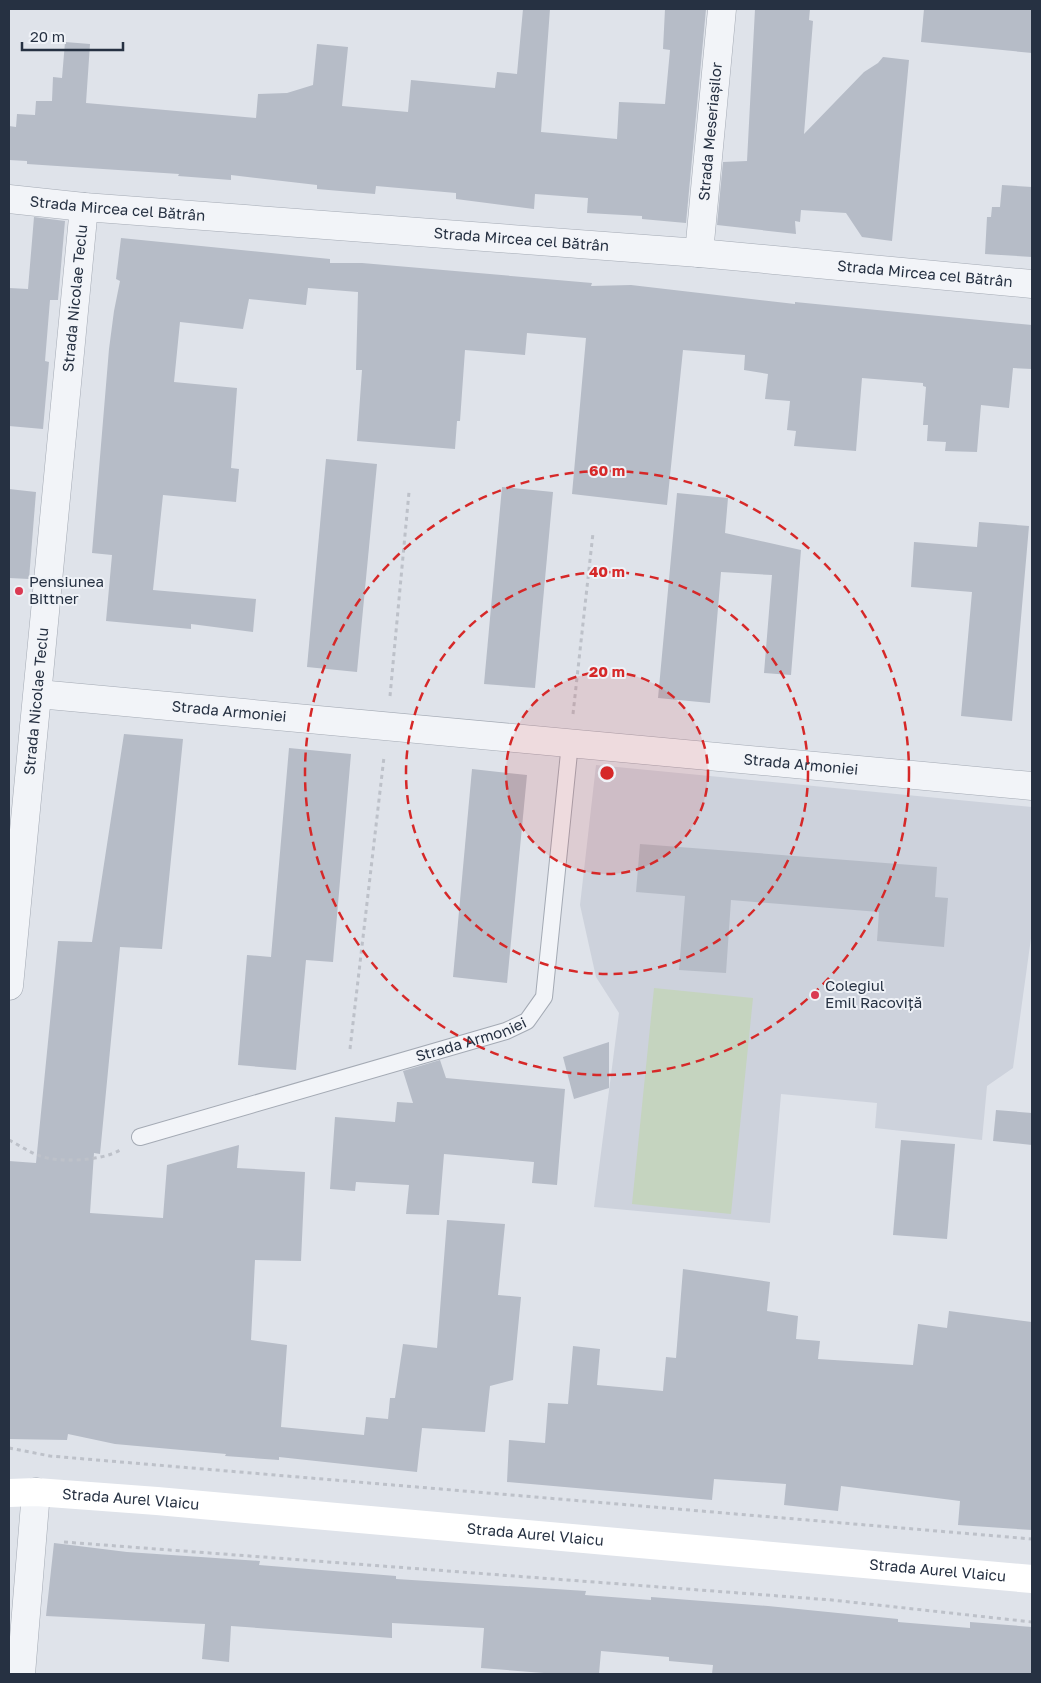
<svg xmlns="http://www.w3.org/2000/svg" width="1041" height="1683" font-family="'Golos Text',sans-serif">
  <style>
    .built { fill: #cdd2dc }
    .green { fill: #c5d4bf }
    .building { fill: #b6bcc7 }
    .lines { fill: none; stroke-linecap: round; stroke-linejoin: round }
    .service-casing { stroke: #a4aab4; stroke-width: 18 }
    .minor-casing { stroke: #a4aab4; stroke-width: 29 }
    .path { stroke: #bdc1c9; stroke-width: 3; stroke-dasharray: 4 4; stroke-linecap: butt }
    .service { stroke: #f2f4f8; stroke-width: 16 }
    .minor { stroke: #f2f4f8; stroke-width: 28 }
    .secondary { stroke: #fff; stroke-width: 28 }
    .ring { fill: none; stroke: #d62828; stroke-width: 2.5; stroke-dasharray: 9 6 }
    .poi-dot { fill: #da3952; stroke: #eff2f7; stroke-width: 2 }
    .labels { text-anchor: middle; stroke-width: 4; stroke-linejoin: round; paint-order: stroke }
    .street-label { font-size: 15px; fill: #263142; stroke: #eff2f7 }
    .poi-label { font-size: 15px; fill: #263142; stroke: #eff2f7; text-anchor: start }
    .centre { fill: #d62828; stroke: #eff2f7; stroke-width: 2.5 }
    .ring-label { font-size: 15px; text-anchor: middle; font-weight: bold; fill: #d62828; stroke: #eff2f7; stroke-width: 4; stroke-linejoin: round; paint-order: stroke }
  </style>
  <rect width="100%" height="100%" fill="#dfe3ea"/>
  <path class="built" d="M 596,765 L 1032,807 L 1032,931 L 1013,1068 L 987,1086 L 982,1140 L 875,1128 L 877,1103 L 781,1094 L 770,1223 L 594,1207 L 619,1013 L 596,977 L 580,905 Z"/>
  <path class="green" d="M 654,988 L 753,998 L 731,1214 L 632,1204 Z"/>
  <g class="building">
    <path d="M 523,9 L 550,9 L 541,132 L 617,139 L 619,102 L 665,104 L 670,50 L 663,49 L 665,9 L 706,9 L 686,223 L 642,219 L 642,216 L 587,213 L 588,198 L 535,194 L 534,209 L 456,199 L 456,193 L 376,186 L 375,194 L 317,189 L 317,185 L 231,175 L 231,180 L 178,176 L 179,174 L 27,164 L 27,161 L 9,160 L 9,126 L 16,127 L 17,114 L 35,115 L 36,101 L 52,101 L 53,77 L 62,78 L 65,42 L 90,44 L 86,103 L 256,118 L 258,94 L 287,93 L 313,85 L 317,44 L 348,47 L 342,106 L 408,112 L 411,80 L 495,88 L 497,72 L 517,74 Z"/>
    <path d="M 755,9 L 810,9 L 809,20 L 813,21 L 804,134 L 864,72 L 878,63 L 883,57 L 909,60 L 892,241 L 862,237 L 846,213 L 801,210 L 800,222 L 795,221 L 796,234 L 717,225 L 723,162 L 747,161 Z"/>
    <path d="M 924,9 L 1032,9 L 1032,53 L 921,42 Z"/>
    <path d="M 1002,185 L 1032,187 L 1032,257 L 985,254 L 987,217 L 991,217 L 992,207 L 1000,207 Z"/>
    <path d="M 34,217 L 65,221 L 58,300 L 50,300 L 45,361 L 49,362 L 43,429 L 9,426 L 9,288 L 28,289 Z"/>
    <path d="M 121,238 L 330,259 L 330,263 L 362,263 L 592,283 L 591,286 L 631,285 L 795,304 L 795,302 L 1032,325 L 1032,369 L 1013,368 L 1009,408 L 981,405 L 977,452 L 945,451 L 946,442 L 927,441 L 928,425 L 923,425 L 926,387 L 923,386 L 923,383 L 862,378 L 856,451 L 794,446 L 796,431 L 787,430 L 790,401 L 765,399 L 768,374 L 744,370 L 745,355 L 683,350 L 667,505 L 572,494 L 586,338 L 527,333 L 525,355 L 465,350 L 460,421 L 457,421 L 455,449 L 357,441 L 362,370 L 356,370 L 358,292 L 308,288 L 306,305 L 249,299 L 243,329 L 180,322 L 174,382 L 237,388 L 231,468 L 239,469 L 236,502 L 163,495 L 153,590 L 256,599 L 253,632 L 191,624 L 191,629 L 106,621 L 112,555 L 92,553 L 109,349 L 114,311 L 120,281 L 116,279 Z"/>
    <path d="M 326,459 L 377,464 L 357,672 L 307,667 Z"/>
    <path d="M 502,487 L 553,492 L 535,688 L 484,684 Z"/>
    <path d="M 9,489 L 36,492 L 29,579 L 9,578 Z"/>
    <path d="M 677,493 L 728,498 L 725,533 L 801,550 L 791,675 L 764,673 L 772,575 L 721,572 L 710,703 L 658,698 Z"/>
    <path d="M 979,522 L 1029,526 L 1012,721 L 961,716 L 972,592 L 911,587 L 914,542 L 977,547 Z"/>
    <path d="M 124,734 L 183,739 L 162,949 L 120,947 L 100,1154 L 94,1153 L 90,1213 L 163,1218 L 167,1165 L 239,1145 L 237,1168 L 305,1172 L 301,1261 L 255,1260 L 251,1340 L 287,1345 L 281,1427 L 364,1435 L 366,1417 L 388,1419 L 390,1398 L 395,1398 L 403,1344 L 437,1348 L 447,1220 L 505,1224 L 498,1295 L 521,1297 L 513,1380 L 490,1386 L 485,1432 L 422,1428 L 417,1472 L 279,1457 L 279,1460 L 225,1456 L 226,1454 L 115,1444 L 68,1434 L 67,1440 L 9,1439 L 9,1161 L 36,1163 L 58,941 L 92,942 Z"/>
    <path d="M 289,748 L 351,754 L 333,962 L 306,960 L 296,1070 L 238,1065 L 247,955 L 271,957 Z"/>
    <path d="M 472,769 L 527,775 L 507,983 L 453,977 Z"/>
    <path d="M 640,844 L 937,867 L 935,897 L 948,898 L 944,947 L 877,941 L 879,912 L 731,900 L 726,973 L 679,970 L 685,896 L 636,892 Z"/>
    <path d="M 609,1042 L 609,1088 L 574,1099 L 563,1057 Z"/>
    <path d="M 440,1060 L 446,1078 L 565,1089 L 557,1185 L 532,1183 L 534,1162 L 444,1154 L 439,1215 L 406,1214 L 409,1185 L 356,1182 L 355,1191 L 330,1189 L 335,1117 L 395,1122 L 397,1102 L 413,1103 L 403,1071 Z"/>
    <path d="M 996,1110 L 1032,1113 L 1032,1145 L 993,1141 Z"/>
    <path d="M 901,1140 L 955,1144 L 947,1239 L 893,1235 Z"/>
    <path d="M 683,1269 L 770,1282 L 767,1311 L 798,1316 L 796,1339 L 820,1341 L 818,1359 L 913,1365 L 918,1324 L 947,1328 L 949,1311 L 1032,1322 L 1032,1530 L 958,1525 L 960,1501 L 841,1486 L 838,1511 L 784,1505 L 786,1484 L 714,1479 L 712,1500 L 507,1482 L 509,1440 L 545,1443 L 548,1403 L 568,1404 L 573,1346 L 600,1349 L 597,1385 L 663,1391 L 666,1357 L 676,1358 Z"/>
    <path d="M 54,1543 L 127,1552 L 260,1561 L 259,1565 L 396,1576 L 396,1579 L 586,1591 L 585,1595 L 651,1600 L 651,1597 L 768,1606 L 898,1619 L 898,1622 L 970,1628 L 970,1622 L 1032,1627 L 1032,1674 L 712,1674 L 713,1665 L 669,1661 L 669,1657 L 601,1651 L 599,1674 L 557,1674 L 481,1668 L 484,1628 L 392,1623 L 392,1638 L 231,1626 L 229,1662 L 202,1659 L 205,1624 L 46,1616 Z"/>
  </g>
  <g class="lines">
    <g class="service-casing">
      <g id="service">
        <path id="s1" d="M 140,1137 L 506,1031 L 527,1021 L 544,997 L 570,743"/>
      </g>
    </g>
    <g class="minor-casing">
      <g id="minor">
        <path id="s2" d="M 9,199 L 84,207 L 699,253 L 1032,284"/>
        <path id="s3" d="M 699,253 L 722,9"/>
        <path id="s4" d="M 38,694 L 1032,786"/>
        <path id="s5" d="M 9,986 L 84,207"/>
        <path d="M 21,1674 L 36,1492"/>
      </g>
    </g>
    <g class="path">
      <path d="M 390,696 L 409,492"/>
      <path d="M 573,714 L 593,533"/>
      <path d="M 350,1049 L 384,757"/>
      <path d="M 9,1140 C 19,1145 29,1152 40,1156 C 60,1163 102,1161 120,1150"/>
      <path d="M 9,1448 L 50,1456 L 1032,1539"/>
      <path d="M 64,1542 L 832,1600 L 1032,1622"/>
    </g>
    <use href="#service" class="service"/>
    <use href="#minor" class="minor"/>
    <path class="secondary" id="s6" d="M 9,1493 L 36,1492 L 157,1501 L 1032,1579"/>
  </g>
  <circle cx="607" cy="773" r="101" fill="#d62828" fill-opacity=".12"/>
  <g class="ring">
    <circle cx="607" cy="773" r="101"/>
    <circle cx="607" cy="773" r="201"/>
    <circle cx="607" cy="773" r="302"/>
  </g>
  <g class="poi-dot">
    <circle cx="19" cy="591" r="5"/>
    <circle cx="815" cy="995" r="5"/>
  </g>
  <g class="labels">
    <g class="street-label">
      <text dy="5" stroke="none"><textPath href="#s3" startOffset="122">Strada Meseriașilor</textPath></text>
      <text dy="5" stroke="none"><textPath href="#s2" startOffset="109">Strada Mircea cel Bătrân</textPath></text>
      <text dy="5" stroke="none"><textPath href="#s2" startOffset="514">Strada Mircea cel Bătrân</textPath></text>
      <text dy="5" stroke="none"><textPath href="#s2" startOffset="919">Strada Mircea cel Bătrân</textPath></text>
      <text dy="5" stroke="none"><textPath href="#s5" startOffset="691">Strada Nicolae Teclu</textPath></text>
      <text dy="5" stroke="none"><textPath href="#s5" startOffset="286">Strada Nicolae Teclu</textPath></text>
      <text dy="5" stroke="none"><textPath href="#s4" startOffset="192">Strada Armoniei</textPath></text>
      <text dy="5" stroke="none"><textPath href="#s4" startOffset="766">Strada Armoniei</textPath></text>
      <text dy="5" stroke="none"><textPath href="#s1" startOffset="345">Strada Armoniei</textPath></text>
      <text dy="5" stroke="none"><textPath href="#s6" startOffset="122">Strada Aurel Vlaicu</textPath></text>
      <text dy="5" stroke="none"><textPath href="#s6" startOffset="528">Strada Aurel Vlaicu</textPath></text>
      <text dy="5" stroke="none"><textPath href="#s6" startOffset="932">Strada Aurel Vlaicu</textPath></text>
    </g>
    <g class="poi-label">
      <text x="29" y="587">Pensiunea<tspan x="29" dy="17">Bittner</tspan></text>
      <text x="825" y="991">Colegiul<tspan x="825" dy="17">Emil Racoviță</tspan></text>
    </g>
  </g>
  <circle cx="607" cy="773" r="8" class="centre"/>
  <g class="ring-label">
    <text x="607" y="476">60 m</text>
    <text x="607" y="577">40 m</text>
    <text x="607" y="677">20 m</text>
  </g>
  <rect width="1041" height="1683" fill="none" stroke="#263142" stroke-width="20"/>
  <path d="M22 42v8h101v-8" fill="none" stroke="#263142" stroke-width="2.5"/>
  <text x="30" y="42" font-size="15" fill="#263142" stroke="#eff2f7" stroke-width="4" paint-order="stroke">20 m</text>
</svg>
